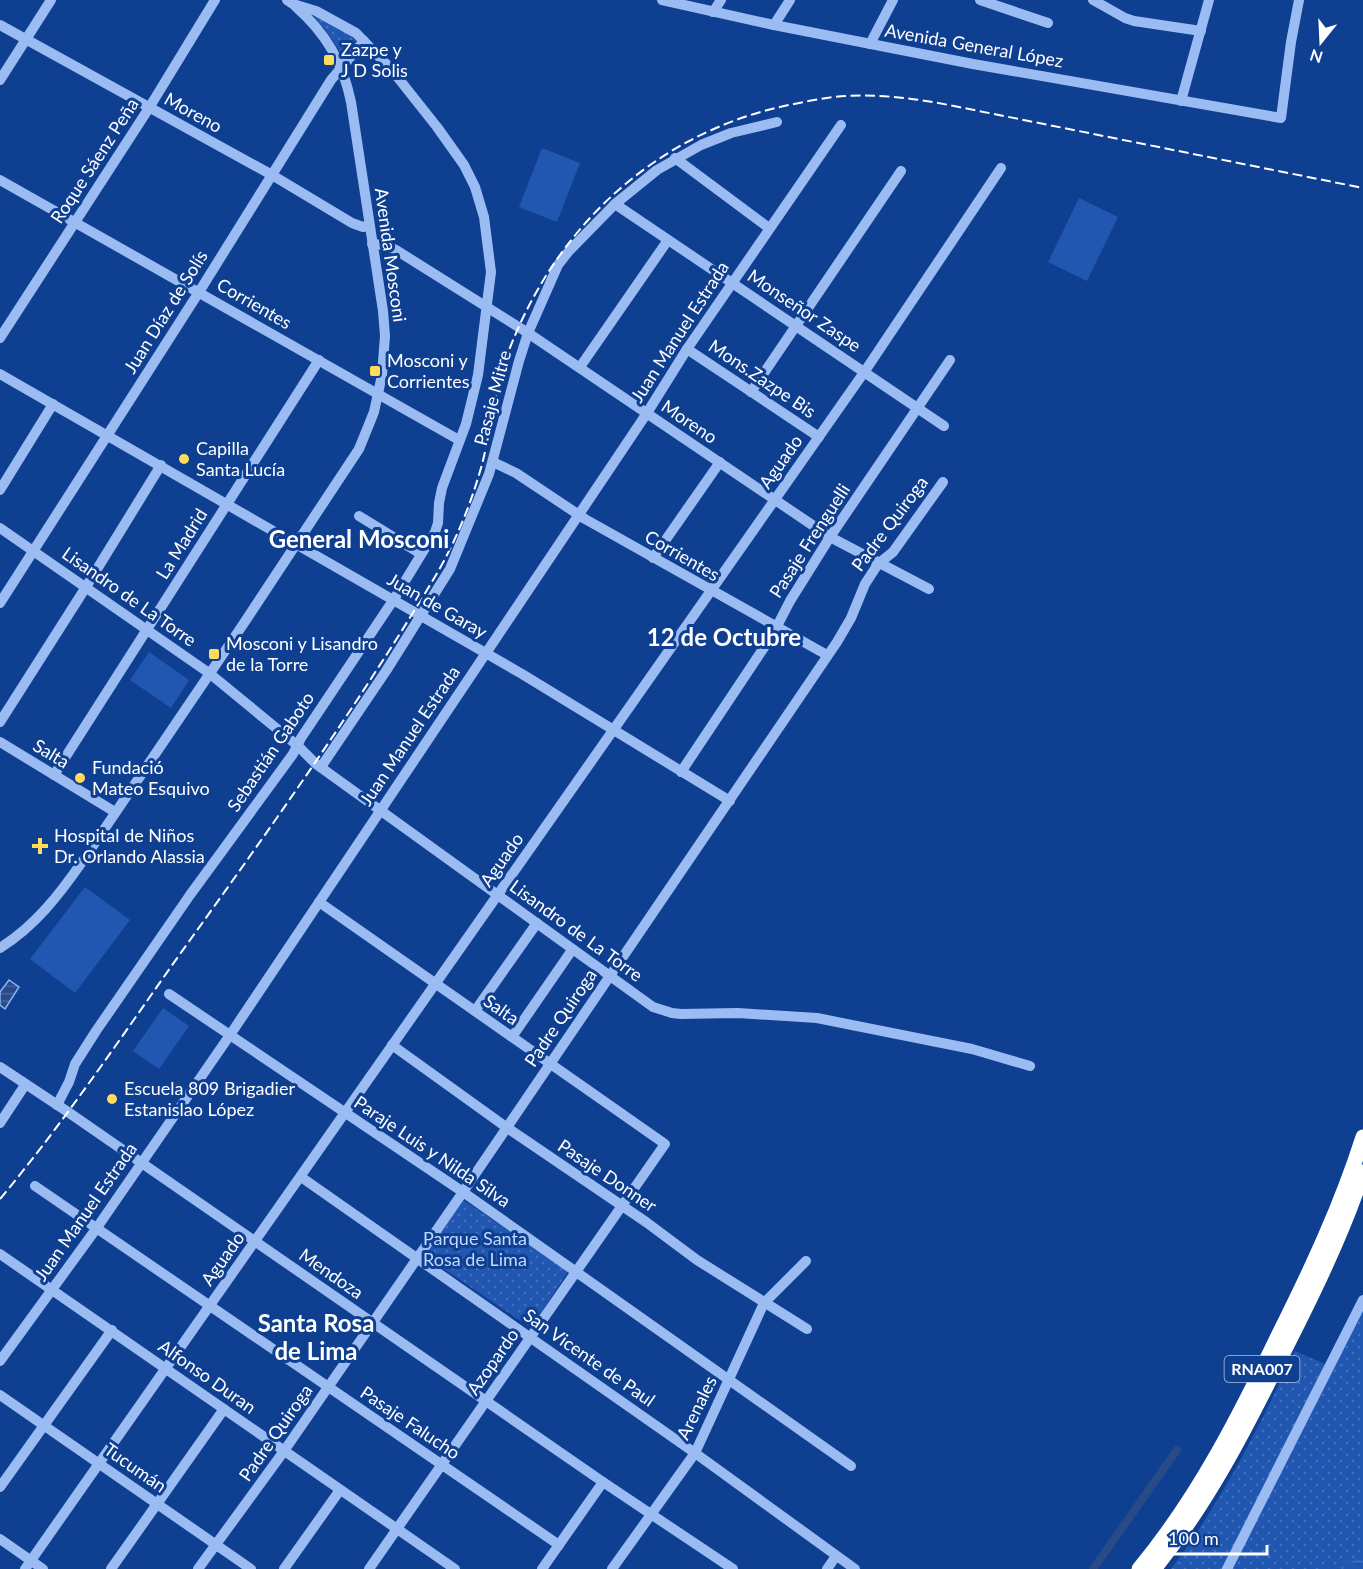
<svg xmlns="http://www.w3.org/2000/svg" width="1363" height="1569" font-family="Lato,sans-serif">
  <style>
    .grass { fill: url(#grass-dots) }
    .wetland { fill: url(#wetland-marsh) }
    .pitch { fill: #2157b0 }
    .water { fill: url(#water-rules); stroke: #8bb6f7; stroke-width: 1.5 }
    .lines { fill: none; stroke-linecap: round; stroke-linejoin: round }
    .canal { stroke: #284b88; stroke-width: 8 }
    .minor { stroke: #9abcf3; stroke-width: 10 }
    .highway { stroke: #fff; stroke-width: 15 }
    .rail { stroke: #fff; stroke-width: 2; stroke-dasharray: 10 4.5; stroke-linecap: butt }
    .poi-dot { fill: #ffdb5c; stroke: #0f3f91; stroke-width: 2 }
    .labels { text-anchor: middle; stroke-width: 6; stroke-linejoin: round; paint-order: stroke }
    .shield { fill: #0f3f91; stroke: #b7c5de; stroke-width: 1.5 }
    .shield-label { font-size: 16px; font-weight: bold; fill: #fff }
    .street-label { font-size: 18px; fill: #fff; stroke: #0f3f91 }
    .poi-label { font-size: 18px; fill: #fff; stroke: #0f3f91; text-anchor: start }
    .park-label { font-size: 18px; fill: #c1d9fe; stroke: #0f3f91 }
    .district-label { font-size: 24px; font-weight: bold; fill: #fff; stroke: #0f3f91 }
  </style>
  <defs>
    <pattern id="grass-dots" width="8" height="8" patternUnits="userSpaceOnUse" patternTransform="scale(1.5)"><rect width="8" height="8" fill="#2157b0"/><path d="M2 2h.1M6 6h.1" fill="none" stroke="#4270bc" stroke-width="1.8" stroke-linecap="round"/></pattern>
    <pattern id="wetland-marsh" width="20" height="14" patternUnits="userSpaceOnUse" patternTransform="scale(1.5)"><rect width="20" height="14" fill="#2157b0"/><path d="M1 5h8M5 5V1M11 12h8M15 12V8" fill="none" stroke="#4270bc"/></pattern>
    <pattern id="water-rules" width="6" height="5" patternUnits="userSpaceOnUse" patternTransform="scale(1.5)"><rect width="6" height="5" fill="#284b88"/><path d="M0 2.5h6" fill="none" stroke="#48669a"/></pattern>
  </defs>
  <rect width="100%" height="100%" fill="#0f3f91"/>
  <g class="grass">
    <path d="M 313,16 L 343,28 L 356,41 L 343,56 L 325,29 Z"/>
    <path d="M 463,1200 L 569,1270 L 531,1328 L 425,1256 Z"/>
    <path d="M 1363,1306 L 1363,1569 L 1171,1569 C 1222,1501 1259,1427 1295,1351 L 1332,1367 Z"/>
  </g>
  <path class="wetland" d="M 1363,1558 L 1363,1569 L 1323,1569 Z"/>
  <g class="pitch">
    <path d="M 542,148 L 580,163 L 557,222 L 519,207 Z"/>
    <path d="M 1079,198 L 1118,217 L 1087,281 L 1048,262 Z"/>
    <path d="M 149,652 L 189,680 L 171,708 L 130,680 Z"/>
    <path d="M 85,887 L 130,920 L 75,993 L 30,959 Z"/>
    <path d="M 163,1008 L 189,1026 L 159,1069 L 133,1051 Z"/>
  </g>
  <path class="water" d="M 9,980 L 19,987 L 5,1009 L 0,1005 L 0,992 Z"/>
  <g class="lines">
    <path class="canal" d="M 1093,1569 L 1177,1450"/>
    <g class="minor">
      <path d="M 662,0 L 774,25 L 973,64 L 1281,118 L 1291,42 L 1299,0"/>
      <path d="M 980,0 L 1048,23"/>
      <path d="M 1093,0 L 1125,18 L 1134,21 L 1201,31"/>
      <path d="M 713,12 L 721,0"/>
      <path d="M 0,25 L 272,175 L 352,223 L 363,227 L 369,226"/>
      <path d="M 774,25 L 790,0"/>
      <path d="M 870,44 L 893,0"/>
      <path d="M 0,80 L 51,0"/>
      <path d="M 1181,101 L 1209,0"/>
      <path d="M 675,158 L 769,228"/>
      <path d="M 0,180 L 459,440"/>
      <path d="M 615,204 L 944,426"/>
      <path d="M 372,244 L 385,245 L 396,250 L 528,333 L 830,537 L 929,589"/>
      <path d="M 0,338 L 149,108 L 215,0"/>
      <path d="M 687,349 L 819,437"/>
      <path d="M 580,367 L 668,240"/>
      <path d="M 0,374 L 522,674 L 730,801"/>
      <path d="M 751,392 L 901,171"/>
      <path d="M 493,462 L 516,473 L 585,519 L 827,655"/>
      <path d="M 0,490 L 53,404"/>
      <path d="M 359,516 L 421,554"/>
      <path d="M 0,528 L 209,673 L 298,746 L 316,764 L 653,1007 L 672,1013 L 681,1014 L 738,1013 L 817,1018 L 972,1049 L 1030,1066"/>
      <path d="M 653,558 L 720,462"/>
      <path d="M 0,603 L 199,292 L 331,80 L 364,41"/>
      <path d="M 0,722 L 86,587 L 161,465"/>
      <path d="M 0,742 L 115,812"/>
      <path d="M 321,767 L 386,671 L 450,569 L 489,474 L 519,361 L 528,333 L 558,265 L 569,251 L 615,204 L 657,170 L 701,145 L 731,133 L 777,122"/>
      <path d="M 681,772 L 773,634 L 790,601 L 830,537 L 950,360"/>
      <path d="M 54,775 L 319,360"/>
      <path d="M 319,902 L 665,1144 L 369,1569"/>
      <path d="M 0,948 C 35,926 59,895 82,862 L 242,626 L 359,449 L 374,412 L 382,375 L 385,336 L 383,311 L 351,102 C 343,63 326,33 296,7"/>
      <path d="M 169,994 L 463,1192 L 851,1466"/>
      <path d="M 475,1011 L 537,923"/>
      <path d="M 512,1037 L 572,950"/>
      <path d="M 392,1045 L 506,1127 L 646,1222 L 697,1260 L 807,1329"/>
      <path d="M 0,1067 L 68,1112 L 603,1482 L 733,1569"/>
      <path d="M 57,1105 L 69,1082 L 75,1064 L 96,1031 L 190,895 L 293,754 L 301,738 L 394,599 L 435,532 L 438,523 L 439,503 L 442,488 L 466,424 L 478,375 L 491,272 L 484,217 L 475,187 L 464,165 L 437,127 L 391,69 L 356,33 L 316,11 L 293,4 L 287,0"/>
      <path d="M 0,1123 L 25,1085"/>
      <path d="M 301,1177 L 695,1453 L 855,1569"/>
      <path d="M 35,1186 L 559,1545"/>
      <path d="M 0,1254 L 455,1569"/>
      <path d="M 0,1361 L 96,1229 L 230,1035 L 647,413 L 687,349 L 841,125"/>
      <path d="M 0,1395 L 251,1569"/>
      <path d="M 0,1487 L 112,1330"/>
      <path d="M 0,1539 L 43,1569"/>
      <path d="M 25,1569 L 865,371 L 1001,168"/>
      <path d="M 111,1569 L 224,1409"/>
      <path d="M 198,1569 L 284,1451 L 463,1192 L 837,642 L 851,618 L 865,584 L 878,564 L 893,552 L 943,482"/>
      <path d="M 284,1569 L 340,1490"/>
      <path d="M 542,1569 L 603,1482"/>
      <path d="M 612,1569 L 695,1453 L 764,1303 L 806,1261"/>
      <path d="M 827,1569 L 836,1556"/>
      <path d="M 1227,1569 L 1363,1300"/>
    </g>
    <g class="highway">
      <path d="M 1139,1569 C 1198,1498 1239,1417 1279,1334 C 1311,1270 1341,1206 1363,1137"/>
      <path d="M 1154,1569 C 1207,1504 1245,1430 1282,1355 C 1312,1296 1342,1235 1363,1172"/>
    </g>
    <path class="rail" d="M 0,1199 C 65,1121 122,1036 180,954 C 267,833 353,712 430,585 C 450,553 467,515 478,478 C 490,441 492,401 504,364 C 549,234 649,136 784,106 C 804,102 825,97 846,96 C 883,94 918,99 954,106 L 1363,188"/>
  </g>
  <g class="poi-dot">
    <rect x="323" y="54" width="12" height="12" rx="3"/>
    <rect x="369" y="365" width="12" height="12" rx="3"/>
    <circle cx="184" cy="459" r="6"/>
    <rect x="208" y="648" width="12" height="12" rx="3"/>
    <circle cx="80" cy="778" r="6"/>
    <path d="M37 837h6v6h6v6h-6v6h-6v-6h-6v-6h6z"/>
    <circle cx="112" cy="1099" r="6"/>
  </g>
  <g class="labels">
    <rect class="shield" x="1224.5" y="1356" width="75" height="26" rx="4.5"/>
    <g class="shield-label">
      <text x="1262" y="1375">RNA007</text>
    </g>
    <g class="street-label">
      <text transform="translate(974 46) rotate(10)" y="6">Avenida General López</text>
      <text transform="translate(193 113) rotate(29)" y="6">Moreno</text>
      <text transform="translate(95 161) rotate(-57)" y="6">Roque Sáenz Peña</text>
      <text transform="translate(390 255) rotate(82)" y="6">Avenida Mosconi</text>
      <text transform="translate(254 304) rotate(30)" y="6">Corrientes</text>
      <text transform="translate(804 311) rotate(34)" y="6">Monseñor Zaspe</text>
      <text transform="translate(166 312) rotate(-58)" y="6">Juan Díaz de Solís</text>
      <text transform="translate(680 332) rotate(-57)" y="6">Juan Manuel Estrada</text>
      <text transform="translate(762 379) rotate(34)" y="6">Mons.Zazpe Bis</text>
      <text transform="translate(493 398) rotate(-75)" y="6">Pasaje Mitre</text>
      <text transform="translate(689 422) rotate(34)" y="6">Moreno</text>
      <text transform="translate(781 462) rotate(-55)" y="6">Aguado</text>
      <text transform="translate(890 524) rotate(-53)" y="6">Padre Quiroga</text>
      <text transform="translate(810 541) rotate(-57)" y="6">Pasaje Frenguelli</text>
      <text transform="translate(182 544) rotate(-58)" y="6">La Madrid</text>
      <text transform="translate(682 556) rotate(30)" y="6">Corrientes</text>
      <text transform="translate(129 597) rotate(35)" y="6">Lisandro de La Torre</text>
      <text transform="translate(437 606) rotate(30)" y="6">Juan de Garay</text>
      <text transform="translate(410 736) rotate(-56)" y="6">Juan Manuel Estrada</text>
      <text transform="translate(271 752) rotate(-56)" y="6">Sebastián Gaboto</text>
      <text transform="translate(51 754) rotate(31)" y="6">Salta</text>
      <text transform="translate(502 860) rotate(-55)" y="6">Aguado</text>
      <text transform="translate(576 931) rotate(36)" y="6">Lisandro de La Torre</text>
      <text transform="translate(501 1010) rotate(35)" y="6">Salta</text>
      <text transform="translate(561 1018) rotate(-56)" y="6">Padre Quiroga</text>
      <text transform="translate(432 1152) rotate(34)" y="6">Paraje Luis y Nilda Silva</text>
      <text transform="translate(607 1176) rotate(34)" y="6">Pasaje Donner</text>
      <text transform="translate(86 1212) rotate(-55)" y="6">Juan Manuel Estrada</text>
      <text transform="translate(223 1259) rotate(-55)" y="6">Aguado</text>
      <text transform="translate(331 1274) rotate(35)" y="6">Mendoza</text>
      <text transform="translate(589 1358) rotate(35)" y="6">San Vicente de Paul</text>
      <text transform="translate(493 1362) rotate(-55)" y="6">Azopardo</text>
      <text transform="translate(207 1377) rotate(35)" y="6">Alfonso Duran</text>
      <text transform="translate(697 1408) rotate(-64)" y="6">Arenales</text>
      <text transform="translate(410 1423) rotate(34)" y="6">Pasaje Falucho</text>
      <text transform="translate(276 1433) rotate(-55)" y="6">Padre Quiroga</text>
      <text transform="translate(135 1468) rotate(35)" y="6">Tucumán</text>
    </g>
    <g class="poi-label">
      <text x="341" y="56">Zazpe y<tspan x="341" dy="21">J D Solis</tspan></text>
      <text x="387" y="367">Mosconi y<tspan x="387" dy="21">Corrientes</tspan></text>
      <text x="196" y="455">Capilla<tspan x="196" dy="21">Santa Lucía</tspan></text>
      <text x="226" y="650">Mosconi y Lisandro<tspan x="226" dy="21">de la Torre</tspan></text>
      <text x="92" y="774">Fundació<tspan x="92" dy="21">Mateo Esquivo</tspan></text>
      <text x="54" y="842">Hospital de Niños<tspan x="54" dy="21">Dr. Orlando Alassia</tspan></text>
      <text x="124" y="1095">Escuela 809 Brigadier<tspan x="124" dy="21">Estanislao López</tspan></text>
    </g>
    <g class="park-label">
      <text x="475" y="1245">Parque Santa<tspan x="475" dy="21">Rosa de Lima</tspan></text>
    </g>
    <g class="district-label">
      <text x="359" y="548">General Mosconi</text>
      <text x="724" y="646">12 de Octubre</text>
      <text x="316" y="1332">Santa Rosa<tspan x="316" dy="28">de Lima</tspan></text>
    </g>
  </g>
  <g transform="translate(1321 42) rotate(198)" stroke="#0f3f91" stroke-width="4.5" paint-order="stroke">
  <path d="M0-4.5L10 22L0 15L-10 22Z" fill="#ffffff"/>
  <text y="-9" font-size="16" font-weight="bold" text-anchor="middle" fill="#ffffff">N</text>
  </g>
  <path d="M1159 1545v9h108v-9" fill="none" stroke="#ffffff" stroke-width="3"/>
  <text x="1168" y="1545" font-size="18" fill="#ffffff" stroke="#0f3f91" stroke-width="4.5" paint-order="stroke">100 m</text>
</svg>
